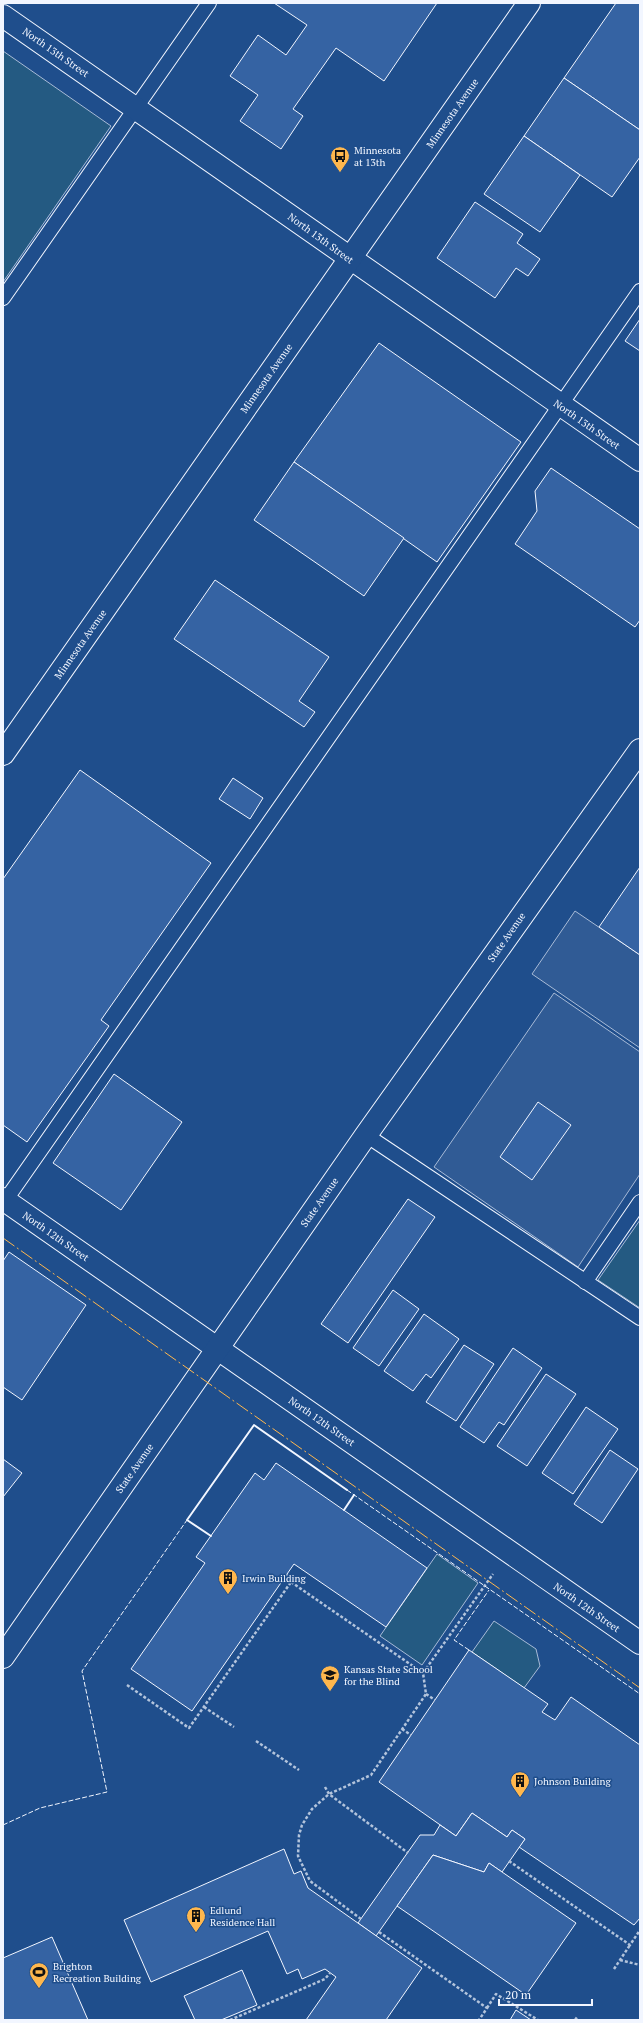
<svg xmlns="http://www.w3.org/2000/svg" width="643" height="2023" font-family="'PT Serif',serif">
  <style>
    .green { fill: #245a82; stroke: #a8bbd7 }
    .parking { fill: #305b95; stroke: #a8bbd7 }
    .building { fill: #3563a3; stroke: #f2f6ff }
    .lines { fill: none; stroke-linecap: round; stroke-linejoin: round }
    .lane-casing { stroke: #f2f6ff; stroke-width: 16 }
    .street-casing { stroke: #f2f6ff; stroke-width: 24 }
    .secondary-casing { stroke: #f2f6ff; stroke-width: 24 }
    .primary-casing { stroke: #f2f6ff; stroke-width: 24 }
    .path { stroke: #b3c4dc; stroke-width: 2.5; stroke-dasharray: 3 2; stroke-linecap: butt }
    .lane { stroke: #1f4e8c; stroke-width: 14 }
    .street { stroke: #1f4e8c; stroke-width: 22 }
    .secondary { stroke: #1f4e8c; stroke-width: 22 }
    .primary { stroke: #1f4e8c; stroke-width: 22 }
    .fence { stroke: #f2f6ff; stroke-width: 1; stroke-dasharray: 5 2; stroke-linecap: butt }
    .wall { stroke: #f2f6ff; stroke-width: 2 }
    .power { stroke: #ffb74d; stroke-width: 1; stroke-dasharray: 14 3 2 3; stroke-linecap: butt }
    .labels { text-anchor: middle; stroke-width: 3; stroke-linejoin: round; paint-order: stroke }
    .street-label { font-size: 10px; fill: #f2f6ff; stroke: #1f4e8c }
    .poi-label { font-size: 10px; fill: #f2f6ff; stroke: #1f4e8c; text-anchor: start }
  </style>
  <rect width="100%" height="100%" fill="#1f4e8c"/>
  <g class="green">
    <path d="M 3,51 L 111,126 L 3,282 Z"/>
    <path d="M 640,1220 L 640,1308 L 598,1280 Z"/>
    <path d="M 437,1554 L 478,1583 L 422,1665 L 380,1636 Z"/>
    <path d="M 494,1621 L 536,1649 L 540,1666 L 524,1688 L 472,1652 Z"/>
  </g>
  <g class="parking">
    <path d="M 575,911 L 640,955 L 640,1048 L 532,974 Z"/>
    <path d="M 554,993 L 640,1052 L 640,1174 L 578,1267 L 434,1167 Z"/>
  </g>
  <g class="building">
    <path d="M 274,3 L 437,3 L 384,81 L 336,48 L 293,109 L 303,116 L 281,149 L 240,121 L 258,95 L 230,76 L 258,35 L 286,55 L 307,25 Z"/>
    <path d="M 616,3 L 640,3 L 640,130 L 564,78 Z"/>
    <path d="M 564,78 L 640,130 L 640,157 L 612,197 L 524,136 Z"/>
    <path d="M 524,136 L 580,175 L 540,232 L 484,194 Z"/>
    <path d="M 475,202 L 523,234 L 517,243 L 540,259 L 528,276 L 516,268 L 495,298 L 437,258 Z"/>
    <path d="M 640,319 L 640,351 L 625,341 Z"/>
    <path d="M 379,343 L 521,442 L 437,562 L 294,462 Z"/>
    <path d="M 294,462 L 404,538 L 364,596 L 254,520 Z"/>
    <path d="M 551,468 L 640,529 L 640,620 L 635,627 L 515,544 L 537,511 L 535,491 Z"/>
    <path d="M 215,580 L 329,657 L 299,701 L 315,712 L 304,727 L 174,639 Z"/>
    <path d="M 80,770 L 211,863 L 101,1020 L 109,1026 L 27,1142 L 3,1125 L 3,879 Z"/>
    <path d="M 233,778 L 263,798 L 250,819 L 219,799 Z"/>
    <path d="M 640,867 L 640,955 L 599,927 Z"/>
    <path d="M 114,1074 L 182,1122 L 121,1210 L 53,1163 Z"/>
    <path d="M 538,1102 L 571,1125 L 532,1180 L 500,1157 Z"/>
    <path d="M 408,1199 L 435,1217 L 348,1343 L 321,1324 Z"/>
    <path d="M 9,1252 L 86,1305 L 22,1400 L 3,1387 L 3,1261 Z"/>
    <path d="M 393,1290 L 419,1309 L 379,1366 L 353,1348 Z"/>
    <path d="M 424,1314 L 459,1339 L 431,1378 L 426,1374 L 413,1391 L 384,1371 Z"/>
    <path d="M 464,1345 L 494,1364 L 456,1421 L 426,1402 Z"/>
    <path d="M 513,1348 L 542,1368 L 504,1425 L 499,1422 L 484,1443 L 460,1427 Z"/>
    <path d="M 546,1374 L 576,1394 L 527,1466 L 497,1446 Z"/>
    <path d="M 586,1407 L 618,1429 L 573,1494 L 542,1473 Z"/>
    <path d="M 610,1450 L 638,1469 L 602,1523 L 574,1504 Z"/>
    <path d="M 3,1459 L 22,1473 L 3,1497 Z"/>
    <path d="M 276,1463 L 427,1568 L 386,1627 L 294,1564 L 192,1711 L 131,1669 L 205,1563 L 196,1557 L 255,1473 L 264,1480 Z"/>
    <path d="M 469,1650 L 548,1704 L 542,1712 L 555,1720 L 571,1697 L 640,1745 L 640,1918 L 634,1925 L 519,1847 L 525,1839 L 512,1830 L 507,1837 L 472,1813 L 456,1836 L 379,1782 Z"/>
    <path d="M 472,1813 L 507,1837 L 512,1830 L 525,1839 L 502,1872 L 489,1863 L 484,1872 L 433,1855 L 376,1936 L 358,1923 L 420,1835 L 434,1835 L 440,1825 L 456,1836 Z"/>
    <path d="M 284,1849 L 294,1874 L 301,1871 L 308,1888 L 422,1968 L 386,2020 L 306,2020 L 336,1977 L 325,1969 L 302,1979 L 298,1969 L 287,1974 L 268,1931 L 151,1982 L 124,1920 Z"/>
    <path d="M 433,1855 L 484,1872 L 489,1863 L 576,1923 L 526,1995 L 397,1906 Z"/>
    <path d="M 52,1937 L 88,2020 L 3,2020 L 3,1958 Z"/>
    <path d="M 242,1970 L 257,2005 L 221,2020 L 195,2020 L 184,1996 Z"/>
    <path d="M 516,2010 L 531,2020 L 510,2020 Z"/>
  </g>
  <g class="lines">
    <g class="lane-casing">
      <g id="lane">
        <path d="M 3,298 L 209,3"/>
        <path d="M 366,1135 L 640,1318"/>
        <path d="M 3,1204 L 640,291"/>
        <path d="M 585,1282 L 640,1202"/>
      </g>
    </g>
    <g class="street-casing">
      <path id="street" d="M 3,1199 L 640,1643"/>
    </g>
    <g class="secondary-casing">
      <g id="secondary">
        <path d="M 3,16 L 640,460"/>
        <path d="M 3,754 L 529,3"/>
      </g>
    </g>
    <g class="primary-casing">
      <path id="primary" d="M 3,1657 L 366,1135 L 640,750"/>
    </g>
    <g class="path">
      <path d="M 291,1582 L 423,1673"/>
      <path d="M 127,1685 L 189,1728 L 291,1582 L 287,1574"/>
      <path d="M 426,1694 L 435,1700"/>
      <path d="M 204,1707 L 234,1727"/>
      <path d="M 402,1729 L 411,1735"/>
      <path d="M 256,1741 L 299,1770"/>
      <path d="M 325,1787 L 329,1794 L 408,1853"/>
      <path d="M 509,1861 L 630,1945 L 640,1930"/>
      <path d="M 361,1919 L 310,1881 L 298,1856 L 299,1835 L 302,1825 L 312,1809 L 329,1794 L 371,1775 L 426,1694 L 423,1673 L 493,1574"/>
      <path d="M 379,1932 L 487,2008 L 479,2020"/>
      <path d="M 620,1960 L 640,1965"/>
      <path d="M 614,1969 L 630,1945"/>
      <path d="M 487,2008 L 496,1994 L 538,2020"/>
      <path d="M 230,2020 L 325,1979 L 330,1973"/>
      <path d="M 575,2020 L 578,2016"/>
    </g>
    <use href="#lane" class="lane"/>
    <use href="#street" class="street"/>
    <use href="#secondary" class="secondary"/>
    <use href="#primary" class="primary"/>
    <g class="fence">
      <path d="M 347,1490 L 640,1694"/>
      <path d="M 469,1650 L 454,1640 L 489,1590"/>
      <path d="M 3,1825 L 40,1808 L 107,1792 L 82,1671 L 187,1520"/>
    </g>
    <g class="wall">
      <path d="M 344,1510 L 354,1495"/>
      <path d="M 211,1536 L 187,1520 L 254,1425 L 347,1490"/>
    </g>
    <path class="power" d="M 3,1238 L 640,1688"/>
  </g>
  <defs>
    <g id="bus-pin" transform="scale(1)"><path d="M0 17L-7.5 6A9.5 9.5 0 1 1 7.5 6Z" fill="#ffb74d" stroke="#1f4e8c"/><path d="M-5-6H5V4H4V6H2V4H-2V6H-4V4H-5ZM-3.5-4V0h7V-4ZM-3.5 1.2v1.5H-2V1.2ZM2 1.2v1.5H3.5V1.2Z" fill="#111"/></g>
    <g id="building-pin" transform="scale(1)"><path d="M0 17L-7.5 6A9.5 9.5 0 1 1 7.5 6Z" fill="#ffb74d" stroke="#1f4e8c"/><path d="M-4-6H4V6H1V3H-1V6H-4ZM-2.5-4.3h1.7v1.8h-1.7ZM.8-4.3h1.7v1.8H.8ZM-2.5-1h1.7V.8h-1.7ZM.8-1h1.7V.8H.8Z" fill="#111"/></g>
    <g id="school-pin" transform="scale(1)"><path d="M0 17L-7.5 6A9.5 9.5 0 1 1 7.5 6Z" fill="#ffb74d" stroke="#1f4e8c"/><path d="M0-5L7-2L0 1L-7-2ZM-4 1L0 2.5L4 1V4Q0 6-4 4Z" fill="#111"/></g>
    <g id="stadium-pin" transform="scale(1)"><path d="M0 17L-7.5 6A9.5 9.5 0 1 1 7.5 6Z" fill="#ffb74d" stroke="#1f4e8c"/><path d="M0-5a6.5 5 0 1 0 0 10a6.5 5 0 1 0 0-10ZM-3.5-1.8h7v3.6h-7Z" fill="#111"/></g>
  </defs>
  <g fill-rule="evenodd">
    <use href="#bus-pin" x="340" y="156"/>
    <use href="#building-pin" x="228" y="1578"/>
    <use href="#school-pin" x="330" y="1675"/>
    <use href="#building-pin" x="520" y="1781"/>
    <use href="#building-pin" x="196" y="1916"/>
    <use href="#stadium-pin" x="39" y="1972"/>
  </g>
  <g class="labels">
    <g class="street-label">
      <text transform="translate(56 52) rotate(35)" y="4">North 13th Street</text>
      <text transform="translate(452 113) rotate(-55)" y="4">Minnesota Avenue</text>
      <text transform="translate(321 238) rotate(36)" y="4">North 13th Street</text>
      <text transform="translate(266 378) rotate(-55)" y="4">Minnesota Avenue</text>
      <text transform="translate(587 424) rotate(35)" y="4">North 13th Street</text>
      <text transform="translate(80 644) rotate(-55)" y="4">Minnesota Avenue</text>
      <text transform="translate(506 937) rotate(-55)" y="4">State Avenue</text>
      <text transform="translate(319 1202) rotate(-55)" y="4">State Avenue</text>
      <text transform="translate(56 1236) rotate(35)" y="4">North 12th Street</text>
      <text transform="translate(322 1421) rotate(35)" y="4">North 12th Street</text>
      <text transform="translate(134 1468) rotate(-55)" y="4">State Avenue</text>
      <text transform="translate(587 1607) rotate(35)" y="4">North 12th Street</text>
    </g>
    <g class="poi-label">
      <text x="354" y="154">Minnesota<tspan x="354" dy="12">at 13th</tspan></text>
      <text x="242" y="1582">Irwin Building</text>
      <text x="344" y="1673">Kansas State School<tspan x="344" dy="12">for the Blind</tspan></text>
      <text x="534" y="1785">Johnson Building</text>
      <text x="210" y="1914">Edlund<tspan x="210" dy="12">Residence Hall</tspan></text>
      <text x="53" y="1970">Brighton<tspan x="53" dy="12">Recreation Building</tspan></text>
    </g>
  </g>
  <rect width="643" height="2023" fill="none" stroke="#f2f6ff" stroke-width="8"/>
  <path d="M499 1999v6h93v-6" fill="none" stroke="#f2f6ff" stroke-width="2"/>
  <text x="505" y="1999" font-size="12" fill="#f2f6ff" stroke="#1f4e8c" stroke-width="3" paint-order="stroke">20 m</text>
</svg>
